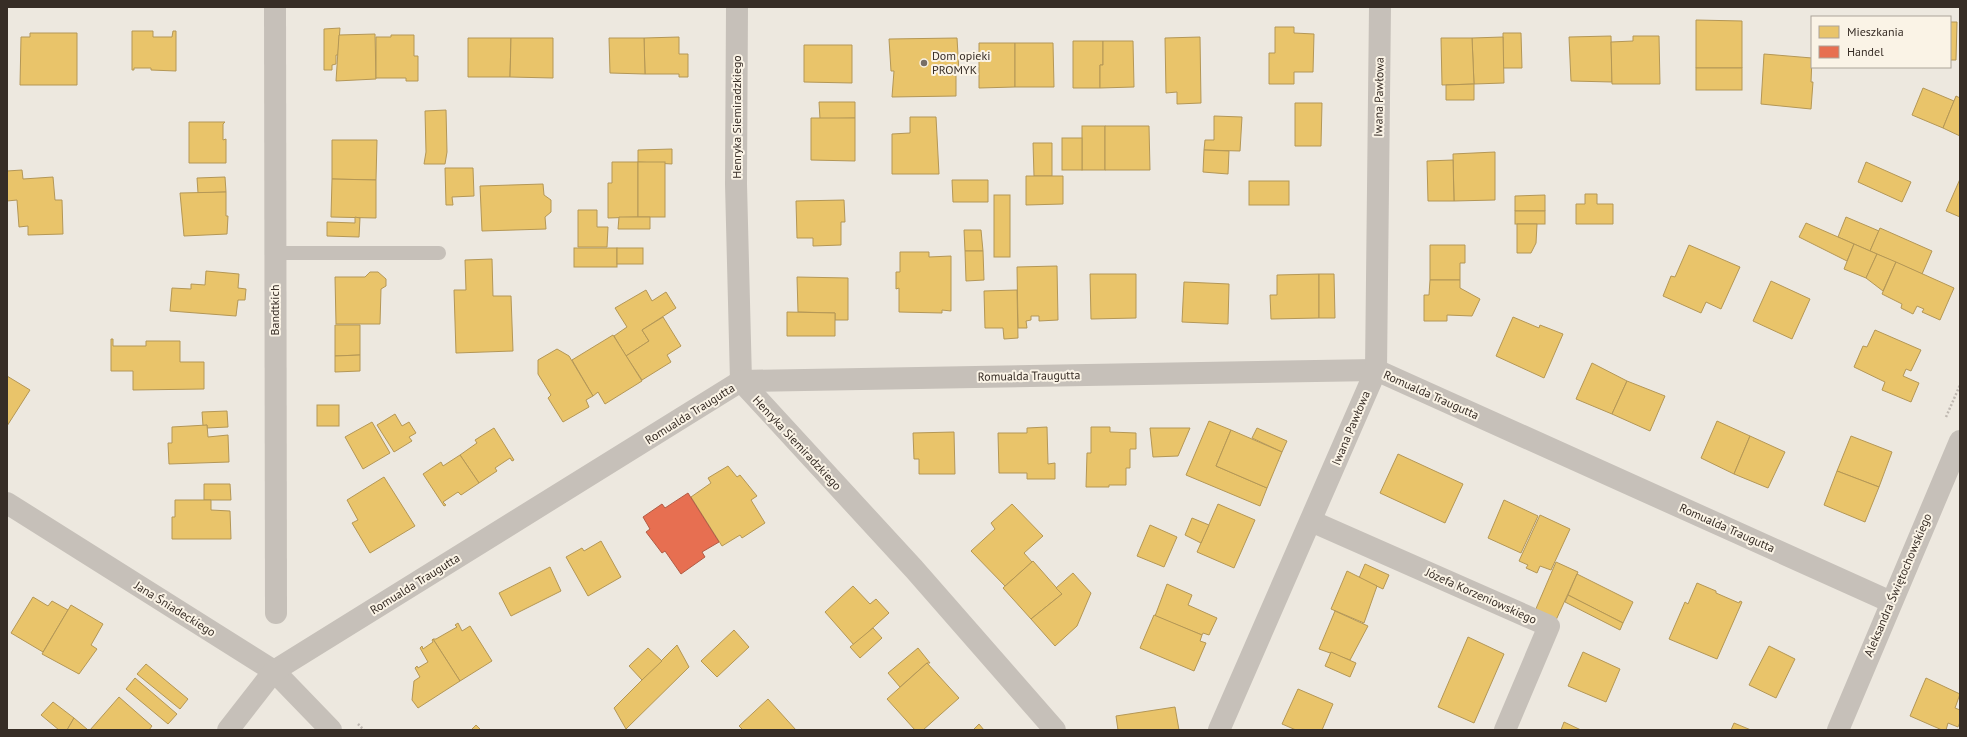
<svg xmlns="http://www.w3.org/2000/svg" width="1967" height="737" font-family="'PT Sans',sans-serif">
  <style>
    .homes { fill: #e9c46a; stroke: #b49756 }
    .shops { fill: #e76f51; stroke: #b25b44 }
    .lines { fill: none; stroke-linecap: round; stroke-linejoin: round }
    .path { stroke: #bfb8b1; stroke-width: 2.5; stroke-dasharray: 2 2; stroke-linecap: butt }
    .lane { stroke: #c6c0b9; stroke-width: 14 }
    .street { stroke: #c6c0b9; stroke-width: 22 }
    .poi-dot { fill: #776e67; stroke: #faf3e6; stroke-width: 1.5 }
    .labels { text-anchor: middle; stroke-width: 4; stroke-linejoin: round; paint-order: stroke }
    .poi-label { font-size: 12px; fill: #372d26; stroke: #faf3e6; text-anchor: start }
    .street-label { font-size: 12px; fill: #372d26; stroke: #faf3e6 }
  </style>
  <rect width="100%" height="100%" fill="#ede8df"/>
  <g class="homes">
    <path d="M 1696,20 L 1742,21 L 1742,68 L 1696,68 Z"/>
    <path d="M 1950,22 L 1957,22 L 1956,60 L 1950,60 Z"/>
    <path d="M 1275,27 L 1294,27 L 1294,33 L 1314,34 L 1313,72 L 1294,72 L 1294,84 L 1269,84 L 1269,53 L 1275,53 Z"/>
    <path d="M 340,28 L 338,55 L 336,55 L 336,64 L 332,65 L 332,70 L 324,70 L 324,29 Z"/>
    <path d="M 132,31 L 153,31 L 153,37 L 172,37 L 173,31 L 176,31 L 176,71 L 151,70 L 151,68 L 134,68 L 134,70 L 132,70 Z"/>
    <path d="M 30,33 L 77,33 L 77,85 L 20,85 L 21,37 L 30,37 Z"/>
    <path d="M 1503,33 L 1521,33 L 1522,68 L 1503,68 Z"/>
    <path d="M 375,34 L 376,79 L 336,81 L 339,35 Z"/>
    <path d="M 391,35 L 414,35 L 414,56 L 418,56 L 418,81 L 406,81 L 406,78 L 376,78 L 376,37 L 391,37 Z"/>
    <path d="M 1611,36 L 1612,82 L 1571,81 L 1569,37 Z"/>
    <path d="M 1633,36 L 1659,36 L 1660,84 L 1612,84 L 1611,42 L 1633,41 Z"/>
    <path d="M 679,37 L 679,54 L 688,54 L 688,77 L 679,77 L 679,74 L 645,74 L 644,38 Z"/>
    <path d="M 1200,37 L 1201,103 L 1177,104 L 1177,92 L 1166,93 L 1165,38 Z"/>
    <path d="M 1503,37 L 1504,83 L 1474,84 L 1472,38 Z"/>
    <path d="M 468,38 L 511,38 L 510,77 L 468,77 Z"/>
    <path d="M 511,38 L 553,38 L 553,78 L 510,77 Z"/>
    <path d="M 609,38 L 644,38 L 645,74 L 610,73 Z"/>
    <path d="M 957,38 L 959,72 L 956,72 L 956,96 L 892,97 L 894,71 L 891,71 L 889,39 Z"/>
    <path d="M 1441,38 L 1472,38 L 1474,84 L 1442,85 Z"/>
    <path d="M 1073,41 L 1103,41 L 1103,65 L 1100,65 L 1100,88 L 1073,88 Z"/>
    <path d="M 1103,41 L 1133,41 L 1134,87 L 1100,88 L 1100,65 L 1103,65 Z"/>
    <path d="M 979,43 L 1015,43 L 1015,87 L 979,88 Z"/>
    <path d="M 1015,43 L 1053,43 L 1054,87 L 1015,87 Z"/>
    <path d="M 804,45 L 852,45 L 852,83 L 804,82 Z"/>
    <path d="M 1764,54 L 1812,58 L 1811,82 L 1813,82 L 1811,109 L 1761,104 Z"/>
    <rect x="1696" y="68" width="46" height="22"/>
    <path d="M 1474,84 L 1474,100 L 1446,100 L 1446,85 Z"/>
    <path d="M 1923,88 L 1954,101 L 1943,128 L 1912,115 Z"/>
    <path d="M 1956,96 L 1960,98 L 1960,136 L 1943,128 Z"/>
    <path d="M 819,102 L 855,102 L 855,118 L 820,119 Z"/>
    <path d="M 1295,103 L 1322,103 L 1321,146 L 1295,146 Z"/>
    <path d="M 446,110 L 447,152 L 445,164 L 424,164 L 426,152 L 425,111 Z"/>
    <path d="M 1214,116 L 1242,117 L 1240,151 L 1204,150 L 1205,140 L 1214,140 Z"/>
    <path d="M 910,117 L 936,117 L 939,174 L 892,174 L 892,134 L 910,133 Z"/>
    <path d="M 811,118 L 855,118 L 855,161 L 811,160 Z"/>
    <path d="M 189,122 L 225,122 L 223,124 L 223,140 L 226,139 L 226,163 L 189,163 Z"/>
    <rect x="1082" y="126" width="23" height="44"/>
    <path d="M 1105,126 L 1149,126 L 1150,170 L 1105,170 Z"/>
    <rect x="1062" y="138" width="20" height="32"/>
    <path d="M 332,140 L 377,140 L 376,180 L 332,179 Z"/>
    <path d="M 1033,143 L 1052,143 L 1052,176 L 1034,176 Z"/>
    <path d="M 672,149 L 672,164 L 638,162 L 638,150 Z"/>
    <path d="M 1204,150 L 1229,151 L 1228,174 L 1203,172 Z"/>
    <path d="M 1495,152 L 1495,200 L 1454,201 L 1453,154 Z"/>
    <path d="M 1453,160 L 1454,201 L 1428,201 L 1427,161 Z"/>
    <path d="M 612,162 L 638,162 L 638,217 L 608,218 L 608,183 L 612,183 Z"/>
    <rect x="638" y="162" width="27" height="55"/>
    <path d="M 1866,162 L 1911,182 L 1902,202 L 1858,182 Z"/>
    <path d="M 445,168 L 473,168 L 474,196 L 452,197 L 453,205 L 446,205 Z"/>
    <path d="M 22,170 L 23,179 L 53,177 L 55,200 L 62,200 L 63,234 L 28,235 L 28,226 L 19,227 L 17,200 L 7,201 L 7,171 Z"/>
    <path d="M 1026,176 L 1063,176 L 1063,204 L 1026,205 Z"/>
    <path d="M 225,177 L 226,192 L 198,193 L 197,178 Z"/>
    <path d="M 332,179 L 376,180 L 376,218 L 331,217 Z"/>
    <path d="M 1960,179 L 1960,217 L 1946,211 Z"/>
    <path d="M 952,180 L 988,180 L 988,202 L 953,202 Z"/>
    <rect x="1249" y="181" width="40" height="24"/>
    <path d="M 543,184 L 544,195 L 551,200 L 551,212 L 545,217 L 546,229 L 482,231 L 480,186 Z"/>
    <path d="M 226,192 L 226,216 L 228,216 L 227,234 L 184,236 L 180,193 Z"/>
    <path d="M 1585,194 L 1597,194 L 1597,204 L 1613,204 L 1613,224 L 1576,224 L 1576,204 L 1585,204 Z"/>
    <rect x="994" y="195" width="16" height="62"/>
    <path d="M 1545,195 L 1545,211 L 1515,211 L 1515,196 Z"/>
    <path d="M 844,200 L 845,222 L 841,222 L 841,245 L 813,246 L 813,238 L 797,238 L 796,201 Z"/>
    <path d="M 578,210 L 597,210 L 597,227 L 608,227 L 607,247 L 578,247 Z"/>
    <rect x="1515" y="211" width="30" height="13"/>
    <path d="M 355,217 L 360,218 L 359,237 L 327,236 L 327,222 L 355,223 Z"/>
    <path d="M 619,217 L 650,217 L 650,229 L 618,229 Z"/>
    <path d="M 1846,217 L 1879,231 L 1870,251 L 1838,237 Z"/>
    <path d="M 1806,223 L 1854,244 L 1847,261 L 1799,237 Z"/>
    <path d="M 1517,224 L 1537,224 L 1536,243 L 1531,253 L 1517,253 Z"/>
    <path d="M 1880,228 L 1932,251 L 1922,274 L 1870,251 Z"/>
    <path d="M 964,230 L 981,230 L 983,251 L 965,251 Z"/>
    <path d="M 1854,244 L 1877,254 L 1866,278 L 1844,269 Z"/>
    <path d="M 1430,245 L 1465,245 L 1465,263 L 1460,263 L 1460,280 L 1430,280 Z"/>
    <path d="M 1689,245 L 1740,267 L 1721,309 L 1706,302 L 1701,313 L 1663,296 L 1671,276 L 1675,277 Z"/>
    <rect x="574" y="248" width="43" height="19"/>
    <rect x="617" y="248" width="26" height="16"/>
    <path d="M 965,251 L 983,251 L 984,280 L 966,281 Z"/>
    <path d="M 900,252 L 929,252 L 929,257 L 951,256 L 951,311 L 942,310 L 942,313 L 899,312 L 899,288 L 896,289 L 896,272 L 900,272 Z"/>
    <path d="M 1877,254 L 1896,262 L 1883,291 L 1866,278 Z"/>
    <path d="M 492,259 L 493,296 L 511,296 L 513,351 L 456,353 L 454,290 L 466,290 L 465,260 Z"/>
    <path d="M 1896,262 L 1954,288 L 1940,320 L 1922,312 L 1924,309 L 1917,306 L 1913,314 L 1901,308 L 1902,304 L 1882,294 Z"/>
    <path d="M 1057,266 L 1058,320 L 1039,321 L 1039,316 L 1031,316 L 1031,320 L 1026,321 L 1027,328 L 1018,328 L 1017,267 Z"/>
    <path d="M 206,271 L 239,274 L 238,288 L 246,289 L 245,300 L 238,300 L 236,316 L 170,311 L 172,288 L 191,289 L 191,284 L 205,285 Z"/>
    <path d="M 370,272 L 378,272 L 386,279 L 386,286 L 381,289 L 380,324 L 336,324 L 335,277 L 365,277 Z"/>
    <path d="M 1090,274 L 1136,274 L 1136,318 L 1091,319 Z"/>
    <path d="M 1319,274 L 1319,318 L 1271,319 L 1270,295 L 1277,295 L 1277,275 Z"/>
    <path d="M 1319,274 L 1334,274 L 1335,318 L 1319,318 Z"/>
    <path d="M 797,277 L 848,278 L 848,320 L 835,320 L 835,313 L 798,312 Z"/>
    <path d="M 1430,280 L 1460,280 L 1460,288 L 1480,299 L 1472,316 L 1447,315 L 1447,321 L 1424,321 L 1424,295 L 1429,295 Z"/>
    <path d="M 1771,281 L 1810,299 L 1792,339 L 1753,321 Z"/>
    <path d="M 1184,282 L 1229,284 L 1228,324 L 1182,322 Z"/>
    <path d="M 646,290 L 652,301 L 666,292 L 676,308 L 642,330 L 649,341 L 626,356 L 614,336 L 627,327 L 615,308 Z"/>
    <path d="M 1017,290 L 1018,338 L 1004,339 L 1003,328 L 985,328 L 984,291 Z"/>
    <path d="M 787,312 L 835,313 L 835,336 L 787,336 Z"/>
    <path d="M 663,317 L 681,346 L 667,355 L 671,362 L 642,380 L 626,356 L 649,341 L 642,330 Z"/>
    <path d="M 1513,317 L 1539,328 L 1540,325 L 1563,334 L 1544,378 L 1496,356 Z"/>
    <path d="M 335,325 L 360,325 L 360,355 L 335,356 Z"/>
    <path d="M 1875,330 L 1921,350 L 1911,371 L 1906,369 L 1903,376 L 1919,383 L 1911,402 L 1882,390 L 1885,382 L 1854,367 L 1863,346 L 1867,347 Z"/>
    <path d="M 613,335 L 642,381 L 605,404 L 598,392 L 593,396 L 572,360 Z"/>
    <path d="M 111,339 L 113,339 L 113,346 L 146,346 L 146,341 L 180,341 L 180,362 L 204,362 L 204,389 L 133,390 L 133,371 L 111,371 Z"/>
    <path d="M 557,349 L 569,356 L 593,396 L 586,400 L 589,407 L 563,422 L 548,398 L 551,395 L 538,374 L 538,360 Z"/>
    <path d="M 360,355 L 360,371 L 335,372 L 335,356 Z"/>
    <path d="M 1592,363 L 1627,381 L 1612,414 L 1576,399 Z"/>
    <path d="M 7,376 L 30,390 L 7,426 Z"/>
    <path d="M 1627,381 L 1665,396 L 1650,431 L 1612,414 Z"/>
    <rect x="317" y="405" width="22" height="21"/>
    <path d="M 227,411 L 228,427 L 207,428 L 207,425 L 203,426 L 202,412 Z"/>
    <path d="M 395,414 L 402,426 L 409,422 L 416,433 L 409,437 L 412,441 L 394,452 L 377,425 Z"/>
    <path d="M 1209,421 L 1231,430 L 1216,466 L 1267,488 L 1260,506 L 1186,475 Z"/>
    <path d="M 1717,421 L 1750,436 L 1734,474 L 1701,458 Z"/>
    <path d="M 372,422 L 390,453 L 363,469 L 345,437 Z"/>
    <path d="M 207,425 L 208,437 L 228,435 L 229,462 L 169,464 L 168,443 L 172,443 L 172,427 Z"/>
    <path d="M 1047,427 L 1048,464 L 1055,463 L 1055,479 L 1027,479 L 1027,473 L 999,473 L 998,433 L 1027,433 L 1027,428 Z"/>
    <path d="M 1091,427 L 1110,427 L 1110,432 L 1136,433 L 1136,449 L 1130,449 L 1130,468 L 1126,468 L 1126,485 L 1109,485 L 1109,487 L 1086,487 L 1087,453 L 1091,453 Z"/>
    <path d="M 494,428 L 514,460 L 512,461 L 510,458 L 495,468 L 497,471 L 479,483 L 460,455 L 477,443 L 475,440 Z"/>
    <path d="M 1150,428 L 1190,428 L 1178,456 L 1153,457 Z"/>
    <path d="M 1257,428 L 1287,441 L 1282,452 L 1252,438 Z"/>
    <path d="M 1231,430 L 1282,452 L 1267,488 L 1216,466 Z"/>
    <path d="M 954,432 L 955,474 L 919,474 L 919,459 L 914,459 L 913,433 Z"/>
    <path d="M 1750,436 L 1785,452 L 1768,488 L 1734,474 Z"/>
    <path d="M 1851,436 L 1892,452 L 1879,487 L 1837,471 Z"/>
    <path d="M 1398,454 L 1463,484 L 1445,523 L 1380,493 Z"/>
    <path d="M 460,455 L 479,483 L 461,495 L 458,492 L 443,502 L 446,505 L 444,506 L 423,474 L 441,462 L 443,466 Z"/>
    <path d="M 728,466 L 737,477 L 740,475 L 757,496 L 751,500 L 765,523 L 742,538 L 740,535 L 722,546 L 691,497 L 711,483 L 708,478 Z"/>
    <path d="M 1837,471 L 1879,487 L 1865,522 L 1824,505 Z"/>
    <path d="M 384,477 L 415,526 L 370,553 L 352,523 L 358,520 L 347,500 Z"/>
    <path d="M 204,484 L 230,484 L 231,500 L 204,500 Z"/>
    <path d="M 175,500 L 211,500 L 211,510 L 230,511 L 231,539 L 172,539 L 172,517 L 175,517 Z"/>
    <path d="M 1504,500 L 1538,516 L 1521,553 L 1488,538 Z"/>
    <path d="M 1012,504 L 1043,536 L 1024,553 L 1032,562 L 1005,586 L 971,551 L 995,529 L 991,523 Z"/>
    <path d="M 1218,504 L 1255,520 L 1234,568 L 1197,552 Z"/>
    <path d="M 1540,515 L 1570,529 L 1551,570 L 1540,566 L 1537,573 L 1526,568 L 1528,565 L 1519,561 Z"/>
    <path d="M 1192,518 L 1209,525 L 1201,543 L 1185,535 Z"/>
    <path d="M 1150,525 L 1177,537 L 1164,567 L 1137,556 Z"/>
    <path d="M 601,541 L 621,577 L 588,596 L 566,557 L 582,548 L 584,551 Z"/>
    <path d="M 1033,561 L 1062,594 L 1031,619 L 1003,588 Z"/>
    <path d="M 1556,562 L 1578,572 L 1556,620 L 1535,611 Z"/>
    <path d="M 1365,564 L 1389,575 L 1383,589 L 1359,578 Z"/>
    <path d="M 550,567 L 561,591 L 511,616 L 499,593 Z"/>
    <path d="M 1347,571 L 1377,586 L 1364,623 L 1331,609 Z"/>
    <path d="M 1073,573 L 1091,593 L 1077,626 L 1055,646 L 1031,619 L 1062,594 L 1056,588 Z"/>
    <path d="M 1577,574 L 1633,602 L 1623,623 L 1568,595 Z"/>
    <path d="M 1697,583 L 1716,591 L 1716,593 L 1739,603 L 1740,601 L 1742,602 L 1717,659 L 1669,639 L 1685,602 L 1688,604 Z"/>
    <path d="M 1167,584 L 1192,595 L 1188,605 L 1217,618 L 1209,635 L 1203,633 L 1202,635 L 1155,616 Z"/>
    <path d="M 853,586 L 870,604 L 876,599 L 889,613 L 854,645 L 825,612 Z"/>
    <path d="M 1568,595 L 1623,623 L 1620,630 L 1565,602 Z"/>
    <path d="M 33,597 L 48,606 L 52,601 L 68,610 L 43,652 L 11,633 Z"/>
    <path d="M 71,605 L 103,624 L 91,645 L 97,649 L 79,674 L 42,654 Z"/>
    <path d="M 1335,611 L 1368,626 L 1350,660 L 1319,649 Z"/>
    <path d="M 1154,615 L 1202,635 L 1200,641 L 1206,643 L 1194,671 L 1140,648 Z"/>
    <path d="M 458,623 L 462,631 L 470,626 L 492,661 L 460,681 L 433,639 L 436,639 L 457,627 L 455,625 Z"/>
    <path d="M 873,628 L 882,638 L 860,658 L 850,647 Z"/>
    <path d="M 734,630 L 749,647 L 717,677 L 701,661 Z"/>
    <path d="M 1468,637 L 1504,654 L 1474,723 L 1438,707 Z"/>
    <path d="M 433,639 L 460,681 L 418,708 L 412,700 L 414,681 L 420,677 L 415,668 L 417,666 L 418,668 L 428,662 L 420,648 L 422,646 L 423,649 L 433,642 L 432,640 Z"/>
    <path d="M 677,645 L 689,667 L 626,729 L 614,708 Z"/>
    <path d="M 1769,646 L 1795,659 L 1776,698 L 1749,685 Z"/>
    <path d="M 648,648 L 662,661 L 642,680 L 629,666 Z"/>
    <path d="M 918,648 L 930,663 L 927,663 L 900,687 L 888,673 Z"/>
    <path d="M 1331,652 L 1356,663 L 1350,677 L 1325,666 Z"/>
    <path d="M 1583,652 L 1620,669 L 1606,702 L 1568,686 Z"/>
    <path d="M 927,663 L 959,698 L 923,730 L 915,730 L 887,699 Z"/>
    <path d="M 146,664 L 188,699 L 180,709 L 137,674 Z"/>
    <path d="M 135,678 L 177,714 L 168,724 L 126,689 Z"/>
    <path d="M 1926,678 L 1960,694 L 1955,708 L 1960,710 L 1960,722 L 1958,727 L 1948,723 L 1946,730 L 1942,730 L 1910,716 Z"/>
    <path d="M 1298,689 L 1333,704 L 1322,730 L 1296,730 L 1282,724 Z"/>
    <path d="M 119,697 L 152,726 L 149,730 L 90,730 Z"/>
    <path d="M 768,699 L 796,730 L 743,730 L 739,726 Z"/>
    <path d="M 53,702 L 74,718 L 67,730 L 59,730 L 41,715 Z"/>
    <path d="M 1175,707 L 1179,730 L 1118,730 L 1116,716 Z"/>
    <path d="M 74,718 L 88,730 L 67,730 Z"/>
    <path d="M 1564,722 L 1581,730 L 1561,730 Z"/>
    <path d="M 1734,723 L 1751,730 L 1731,730 Z"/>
    <path d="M 979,724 L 984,730 L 973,730 Z"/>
    <path d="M 476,725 L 481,730 L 471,730 Z"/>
  </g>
  <path class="shops" d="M 688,493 L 719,542 L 702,552 L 705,557 L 681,574 L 665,551 L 662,553 L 646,532 L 650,529 L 643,517 L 662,504 L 665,508 Z"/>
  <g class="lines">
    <g class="path">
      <path d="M 1946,417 L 1960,385"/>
      <path d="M 358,724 L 364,730"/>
    </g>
    <path class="lane" d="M 275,253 L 439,253"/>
    <g class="street">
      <path d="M 275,7 L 276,613"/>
      <path d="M 737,7 L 736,184 L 741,381 L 914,569 L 1055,730"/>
      <path d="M 7,503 L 274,671 L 331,730"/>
      <path d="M 1311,521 L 1549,626 L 1505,730"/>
      <path d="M 228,730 L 274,671 L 741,381 L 1376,370 L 1891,602"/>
      <path d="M 1219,730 L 1376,370 L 1380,7"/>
      <path d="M 1838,730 L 1960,441"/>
    </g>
  </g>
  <circle class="poi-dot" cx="924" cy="63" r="4"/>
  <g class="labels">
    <g class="poi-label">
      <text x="932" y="60">Dom opieki<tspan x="932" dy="14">PROMYK</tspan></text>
    </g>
    <g class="street-label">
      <text transform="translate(1379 97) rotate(-89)" y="4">Iwana Pawłowa</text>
      <text transform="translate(737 117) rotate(-90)" y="4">Henryka Siemiradzkiego</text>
      <text transform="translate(275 310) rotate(-90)" y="4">Bandtkich</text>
      <text transform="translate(1029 376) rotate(-1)" y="4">Romualda Traugutta</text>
      <text transform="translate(1431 395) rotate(24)" y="4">Romualda Traugutta</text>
      <text transform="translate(690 414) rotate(-32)" y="4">Romualda Traugutta</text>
      <text transform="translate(1351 428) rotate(-67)" y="4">Iwana Pawłowa</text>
      <text transform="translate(797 443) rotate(47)" y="4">Henryka Siemiradzkiego</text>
      <text transform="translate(1727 528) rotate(24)" y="4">Romualda Traugutta</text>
      <text transform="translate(415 584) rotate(-32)" y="4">Romualda Traugutta</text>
      <text transform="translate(1898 585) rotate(-67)" y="4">Aleksandra Świętochowskiego</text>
      <text transform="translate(1481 596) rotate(24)" y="4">Józefa Korzeniowskiego</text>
      <text transform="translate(175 609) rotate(32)" y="4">Jana Śniadeckiego</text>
    </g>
  </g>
  <rect width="1967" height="737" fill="none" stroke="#372d26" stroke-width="16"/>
  <rect x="1811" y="16" width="140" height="52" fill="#faf3e6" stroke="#aca499"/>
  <rect x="1819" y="26" width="20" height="12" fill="#e9c46a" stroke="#aca499"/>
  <text x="1847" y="36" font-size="12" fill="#372d26">Mieszkania</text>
  <rect x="1819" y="46" width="20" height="12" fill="#e76f51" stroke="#aca499"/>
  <text x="1847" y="56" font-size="12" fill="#372d26">Handel</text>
</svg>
